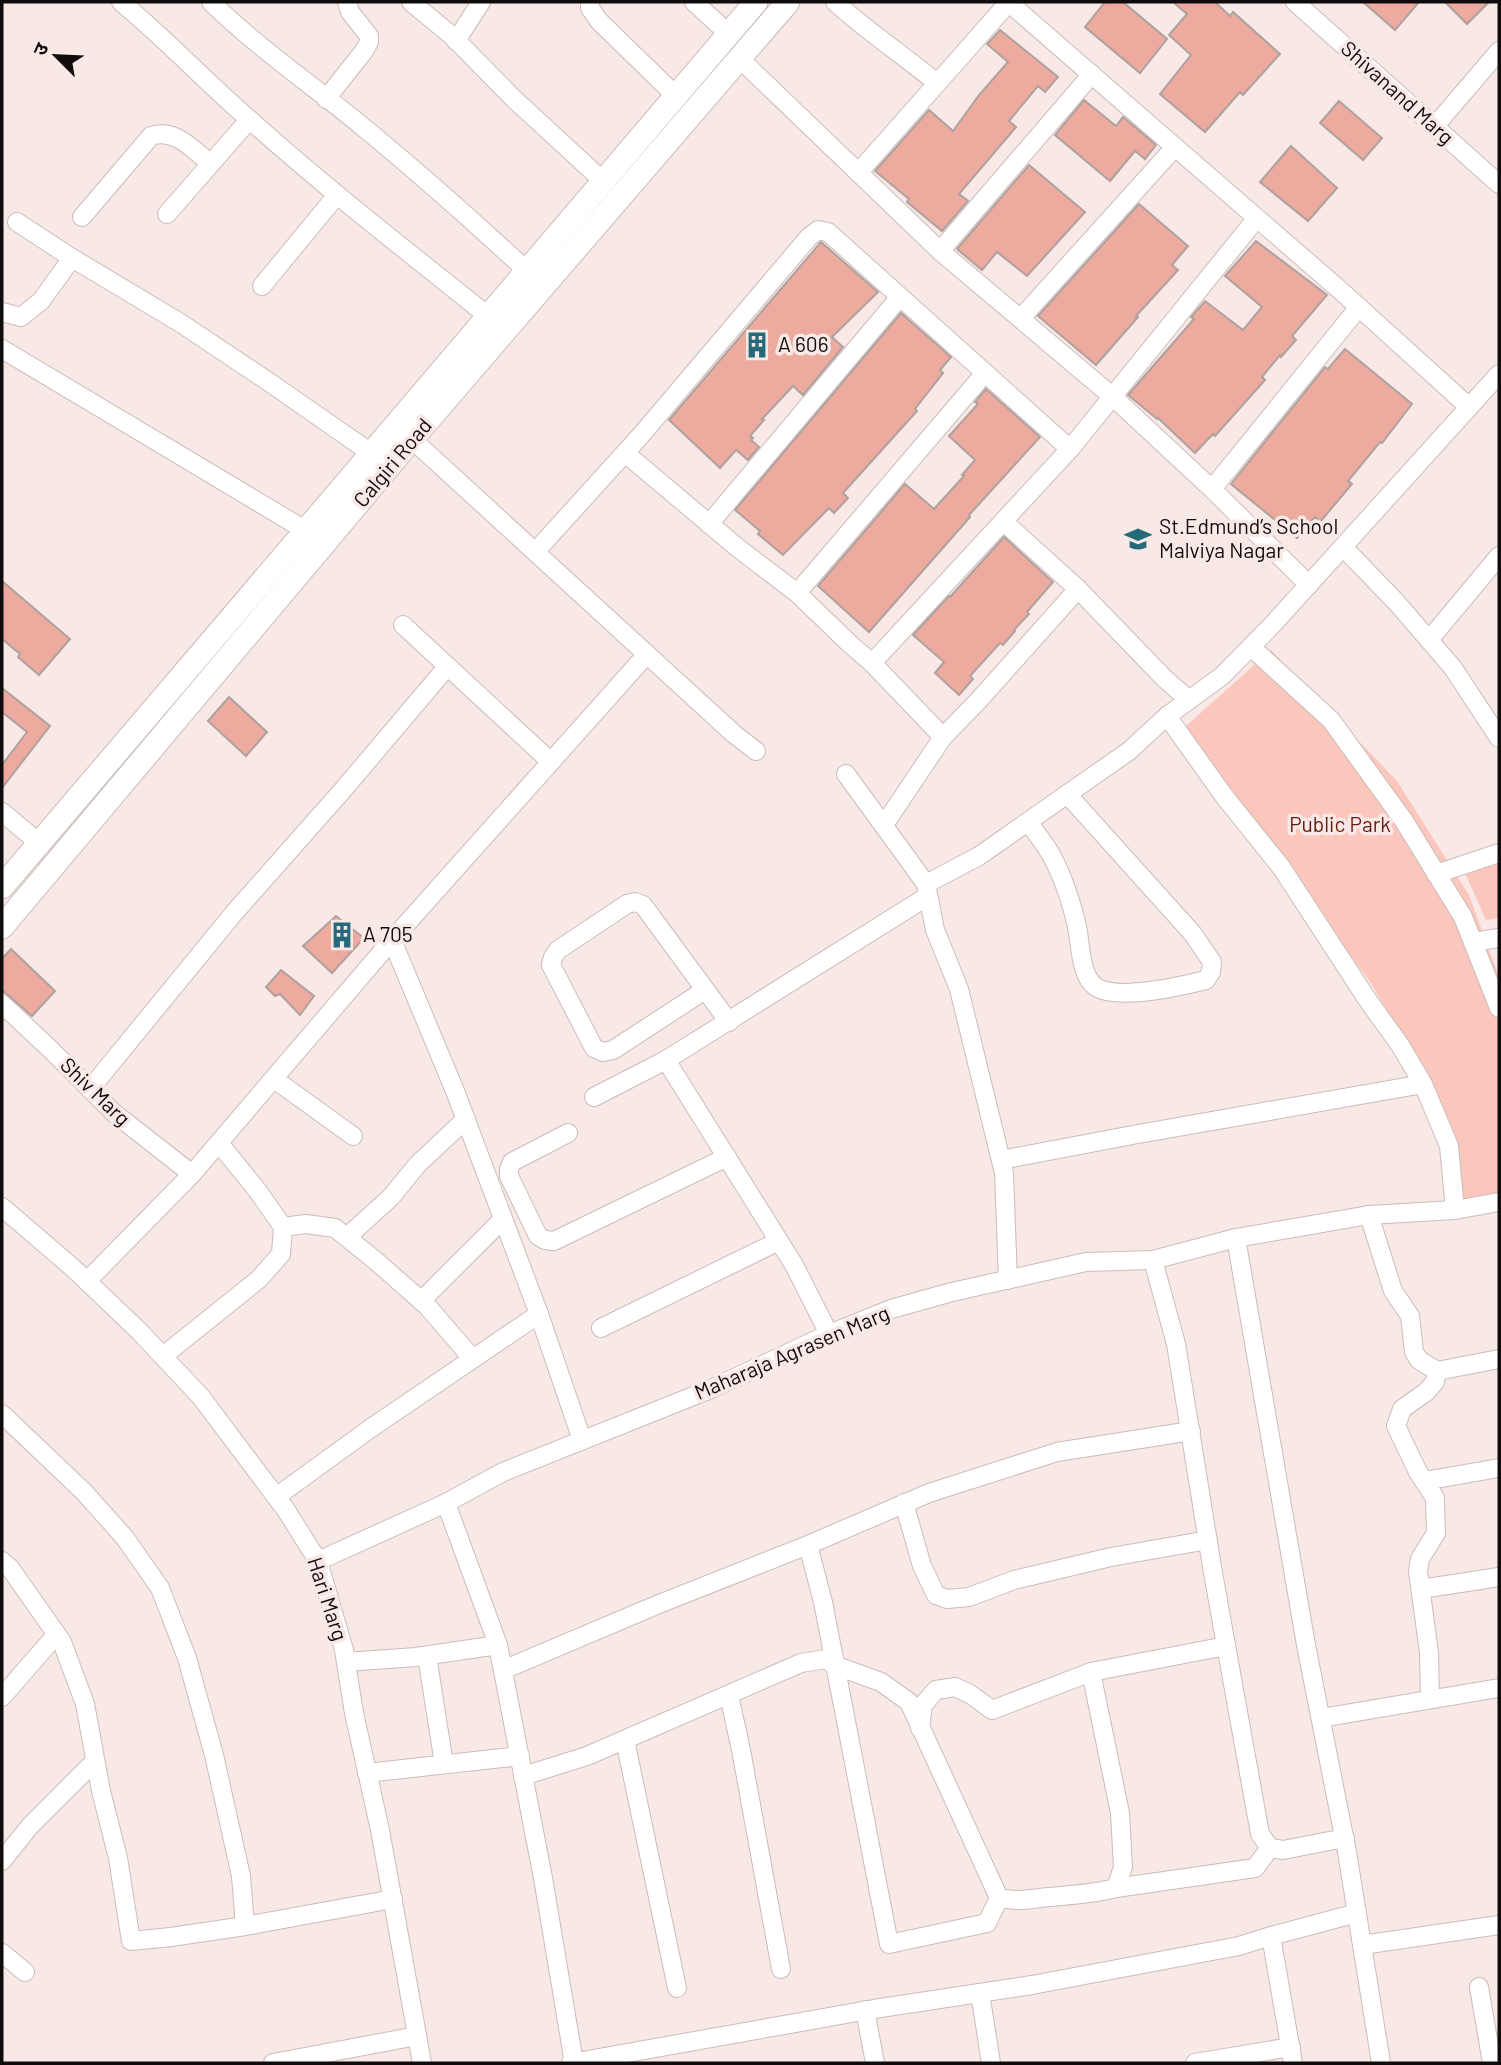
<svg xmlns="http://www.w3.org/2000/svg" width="1501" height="2065" font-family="Barlow,'Noto Sans Devanagari',sans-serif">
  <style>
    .green { fill: #fbc6bc }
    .building { fill: #edaa9f; stroke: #aea19e; stroke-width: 2 }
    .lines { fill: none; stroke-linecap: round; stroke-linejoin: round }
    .minor-casing { stroke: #cbbcba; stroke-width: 20 }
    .major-casing { stroke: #cbbcba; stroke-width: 25 }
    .minor { stroke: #fff; stroke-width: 18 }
    .major { stroke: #fff; stroke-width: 23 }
    .labels { text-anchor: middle; stroke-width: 7; stroke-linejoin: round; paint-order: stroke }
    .street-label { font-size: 21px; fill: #110c0c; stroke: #f8e9e6 }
    .poi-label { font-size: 21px; fill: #110c0c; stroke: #f8e9e6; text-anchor: start }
    .park-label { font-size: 21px; fill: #671b13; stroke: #f8e9e6 }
  </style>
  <rect width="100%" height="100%" fill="#f8e9e6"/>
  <g class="green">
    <path d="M 1271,650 L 1397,781 L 1469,895 L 1499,977 L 1499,1197 L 1454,1202 L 1427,1079 L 1369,980 L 1177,734 Z"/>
    <path d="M 1499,846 L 1499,918 L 1486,920 L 1459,859 Z"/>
  </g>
  <g class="building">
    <path d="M 1105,2 L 1123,2 L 1167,39 L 1140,73 L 1085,27 Z"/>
    <path d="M 1173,2 L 1215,2 L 1230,16 L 1233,12 L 1280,54 L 1243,95 L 1240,92 L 1205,132 L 1160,94 L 1191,55 L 1169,35 L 1187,14 Z"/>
    <path d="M 1363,2 L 1419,2 L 1395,30 Z"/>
    <path d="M 1445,2 L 1489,2 L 1467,24 Z"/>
    <path d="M 1000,30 L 1058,77 L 1045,92 L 1038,86 L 1009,121 L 1016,127 L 959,194 L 968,201 L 942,231 L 907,202 L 909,199 L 875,171 L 929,110 L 953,131 L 979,95 L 1008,62 L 987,44 Z"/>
    <path d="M 1084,100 L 1116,126 L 1123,117 L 1156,145 L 1145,159 L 1135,151 L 1110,181 L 1055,135 Z"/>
    <path d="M 1339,101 L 1382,138 L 1363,160 L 1320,123 Z"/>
    <path d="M 1291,146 L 1337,188 L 1308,221 L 1260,182 Z"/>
    <path d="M 1029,165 L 1085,212 L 1027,276 L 997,252 L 982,270 L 957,249 Z"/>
    <path d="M 1139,204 L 1188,246 L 1172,265 L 1178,270 L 1136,316 L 1138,317 L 1096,365 L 1038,316 Z"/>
    <path d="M 1256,241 L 1327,295 L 1292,336 L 1296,340 L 1281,357 L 1280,355 L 1262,377 L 1265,380 L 1215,436 L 1213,434 L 1195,453 L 1158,418 L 1157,419 L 1128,395 L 1194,319 L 1191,317 L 1205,301 L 1243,330 L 1262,307 L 1225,276 Z"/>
    <path d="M 821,242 L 878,292 L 832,337 L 843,347 L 803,395 L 793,386 L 762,419 L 764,420 L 750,436 L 753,438 L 751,440 L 759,447 L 748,460 L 736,450 L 720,468 L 669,420 Z"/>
    <path d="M 901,313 L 951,357 L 940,370 L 943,373 L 915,409 L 917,411 L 843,493 L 848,498 L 834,513 L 829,508 L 783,555 L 758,534 L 760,531 L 735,510 Z"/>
    <path d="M 1345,349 L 1412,404 L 1382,443 L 1380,442 L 1348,481 L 1352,484 L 1320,522 L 1315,517 L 1297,538 L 1231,484 L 1325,367 L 1328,369 Z"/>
    <path d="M 986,389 L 1040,437 L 969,515 L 970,517 L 869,632 L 818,586 L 905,484 L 934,509 L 964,476 L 962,475 L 975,460 L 949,436 L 978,404 L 975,402 Z"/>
    <path d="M 1004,537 L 1053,582 L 1027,612 L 1029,614 L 1014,630 L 1015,631 L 1003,645 L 1000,643 L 970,676 L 973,679 L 959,695 L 935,673 L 944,662 L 913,635 L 949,596 L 950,597 Z"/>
    <path d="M 2,581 L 70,639 L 39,675 L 18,657 L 20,654 L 2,639 Z"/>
    <path d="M 2,688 L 50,726 L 2,788 L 2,765 L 27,732 L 2,712 Z"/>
    <path d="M 229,697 L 267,732 L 246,756 L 208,721 Z"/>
    <path d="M 336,916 L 364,938 L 332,973 L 303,946 Z"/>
    <path d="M 11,949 L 55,991 L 32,1016 L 2,990 L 2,959 Z"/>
    <path d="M 281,970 L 314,996 L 300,1015 L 280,994 L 275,996 L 266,987 Z"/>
  </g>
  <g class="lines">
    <g class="minor-casing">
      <g id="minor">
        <path d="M 121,2 C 166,39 206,82 250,120 C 327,189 408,252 488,316"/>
        <path d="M 211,2 C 258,48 312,85 363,127 C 419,173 473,221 527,271"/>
        <path d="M 411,2 L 451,35 L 513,98 L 603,181"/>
        <path d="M 590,2 L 590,8 L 599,21 L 676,96"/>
        <path d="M 694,2 L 729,34"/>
        <path d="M 835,2 C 867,31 903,55 937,83"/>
        <path d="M 1008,2 L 1341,291 L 1469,407"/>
        <path d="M 1295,2 L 1499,184"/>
        <path d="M 456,41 L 481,2"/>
        <path d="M 739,58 L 940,251 L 1113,397 L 1212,489 L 1309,585"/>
        <path d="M 326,99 L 364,51 L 369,42 L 369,36 L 350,12 L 347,2"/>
        <path d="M 1434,127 L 1499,51"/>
        <path d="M 858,173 L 1009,2"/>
        <path d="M 167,214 L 249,120"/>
        <path d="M 82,217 L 151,136 C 175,128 192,149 210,163"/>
        <path d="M 17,222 L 72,258"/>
        <path d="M 940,251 L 1092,74"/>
        <path d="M 262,286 L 337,195"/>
        <path d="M 2,312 L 21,317 L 41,301 L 72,258 L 182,324 L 269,382 L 371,453"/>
        <path d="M 1021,318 L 1175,147"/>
        <path d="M 2,349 L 305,530"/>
        <path d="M 403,431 L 734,734 L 756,751"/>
        <path d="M 625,453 L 738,548 L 797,593 L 851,645 L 872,663 L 943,737"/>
        <path d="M 1212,489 L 1359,307"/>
        <path d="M 1004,522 L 1078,589 L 1164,678 L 1189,700"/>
        <path d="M 709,524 L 899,298"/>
        <path d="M 1343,547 L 1397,603 L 1453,668 L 1499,738"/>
        <path d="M 536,551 L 642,434 L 809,237 L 818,230 L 828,232 L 1070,449"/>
        <path d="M 797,593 L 985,373"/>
        <path d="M 403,625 L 551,762"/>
        <path d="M 1429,640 L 1499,556"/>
        <path d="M 1251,647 L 1331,720 L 1404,821 L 1463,917 L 1499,1008"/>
        <path d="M 872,663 L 1070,449 L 1256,219"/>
        <path d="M 1167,716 L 1224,796 L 1281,867 L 1369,1002 L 1400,1045 L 1423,1084 L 1449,1146 L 1455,1210"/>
        <path d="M 846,774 L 926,884 L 935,930 L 959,989 L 1004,1173 L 1008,1280"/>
        <path d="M 2,812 L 39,843"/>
        <path d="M 1028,822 C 1034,830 1041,839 1047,848 C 1060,869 1070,898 1076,922 C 1081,940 1079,976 1096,987 C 1118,1001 1182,986 1206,980 L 1211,972 L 1212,962 L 1193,934 L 1067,794"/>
        <path d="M 884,825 L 943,737 L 979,700 L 1078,589"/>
        <path d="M 1436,874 L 1499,853"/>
        <path d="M 926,884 L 979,856 L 1129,751 L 1167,716 L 1222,676 L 1274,623 L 1499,374"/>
        <path d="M 392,940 L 455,1091 L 539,1314 L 582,1440"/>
        <path d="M 1473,942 L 1499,938"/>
        <path d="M 705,990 L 613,1050 L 603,1052 L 594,1048 L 551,965 L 553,957 L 558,950 L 627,904 L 635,902 L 643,905 L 729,1022"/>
        <path d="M 2,1004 L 49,1048 L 114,1113 L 192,1174"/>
        <path d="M 666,1060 L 794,1265 L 829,1334"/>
        <path d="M 274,1079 L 353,1136"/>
        <path d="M 90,1089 L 234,913 L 342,791 L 447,667"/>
        <path d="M 594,1097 L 666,1060 L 928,896"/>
        <path d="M 568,1133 L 512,1162 L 509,1169 L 509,1176 L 538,1236 L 545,1240 L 554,1241 L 727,1157"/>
        <path d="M 1001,1160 L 1138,1134 L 1423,1084"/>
        <path d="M 2,1207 L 73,1268 L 139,1331 L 201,1397 L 286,1510 L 318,1561 L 344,1650 L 354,1713 L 380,1830 L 422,2063"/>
        <path d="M 1369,1215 L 1393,1291 L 1410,1316 L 1414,1352 L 1419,1360 L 1437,1371 L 1435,1382 L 1426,1392 L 1402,1409 L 1396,1426 L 1418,1472 L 1435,1498 L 1436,1533 L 1420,1559 L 1418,1571 L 1429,1653 L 1430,1699"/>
        <path d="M 283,1227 L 306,1224 L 335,1228 L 376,1261 L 427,1306 L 472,1358"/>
        <path d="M 347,1237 L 391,1197 L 418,1164 L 466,1119"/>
        <path d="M 1236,1238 L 1306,1645 L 1347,1852 L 1381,2063"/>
        <path d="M 1153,1260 L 1176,1344 L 1213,1573 L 1260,1834 L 1270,1848 L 1283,1850 L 1345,1838"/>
        <path d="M 87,1281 L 192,1174 L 392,940 L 647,654"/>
        <path d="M 421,1301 L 503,1219"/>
        <path d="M 601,1328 L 779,1241"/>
        <path d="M 163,1356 L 259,1279 L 281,1254 L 283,1227 L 257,1190 L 219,1143"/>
        <path d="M 1437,1371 L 1499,1359"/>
        <path d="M 2,1414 L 84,1492 L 125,1538 L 160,1588 L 187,1658 L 214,1755 L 241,1876 L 245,1926"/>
        <path d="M 1424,1481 L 1499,1468"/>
        <path d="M 276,1497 L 371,1428 L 539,1314"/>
        <path d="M 446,1503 L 498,1645 L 543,1878 L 574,2063"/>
        <path d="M 904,1503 L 922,1566 L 936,1595 L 947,1599 L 969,1597 L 1014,1580 L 1111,1557 L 1208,1540"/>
        <path d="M 808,1545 L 823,1602 L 889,1944 L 987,1923 L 999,1898"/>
        <path d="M 2,1561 L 10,1568 L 62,1642 L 85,1704 L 101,1791 L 118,1858 L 131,1941 L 171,1937 L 245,1926 L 393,1899"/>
        <path d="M 318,1561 L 446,1503 L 503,1472 L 711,1389 L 829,1334 L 891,1309 L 952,1292 L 1086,1262 L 1153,1260 L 1236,1238 L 1369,1215 L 1455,1210 L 1499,1202"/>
        <path d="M 1421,1589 L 1499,1577"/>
        <path d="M 427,1656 L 444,1764"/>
        <path d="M 346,1662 L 416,1657 L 498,1645"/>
        <path d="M 503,1670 L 659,1604 L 808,1545 L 929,1493 L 1057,1452 L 1191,1431"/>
        <path d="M 729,1695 L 741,1750 L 781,1969"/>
        <path d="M 2,1697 L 56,1635"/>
        <path d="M 1321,1718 L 1499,1688"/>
        <path d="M 920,1728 L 923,1705 L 936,1690 L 955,1687 L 970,1694 L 992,1710 L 1091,1672 L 1226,1646"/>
        <path d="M 625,1740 L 677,1988"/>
        <path d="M 367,1773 L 520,1756"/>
        <path d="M 523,1776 L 587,1756 L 801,1663 L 826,1659 L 834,1665 L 881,1682 L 909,1702 L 999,1898 C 1020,1902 1028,1899 1049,1897 C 1072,1895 1093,1894 1116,1888 L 1123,1867 L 1120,1813 L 1091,1672"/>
        <path d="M 2,1861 L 30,1826 L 95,1761"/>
        <path d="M 1116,1888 L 1255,1868 L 1270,1848"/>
        <path d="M 1271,1936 L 1357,1913"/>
        <path d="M 1362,1945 L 1499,1925"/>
        <path d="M 2,1953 L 25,1972"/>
        <path d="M 1479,1987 L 1492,2063"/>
        <path d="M 980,1993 L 991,2063"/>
        <path d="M 865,2010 L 875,2063"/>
        <path d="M 273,2063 L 417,2036"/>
        <path d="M 571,2063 L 874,2009 L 1032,1985 L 1239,1946 L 1271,1936 L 1293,2063"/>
        <path d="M 1195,2063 L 1291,2047"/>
      </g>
    </g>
    <g class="major-casing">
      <g id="major">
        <path d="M 2,887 L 756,2"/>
        <path d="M 2,927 L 412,439 L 788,2"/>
      </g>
    </g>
    <use href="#minor" class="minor"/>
    <use href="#major" class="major"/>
  </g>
  <defs>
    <g id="building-bare" transform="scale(2.1)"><path d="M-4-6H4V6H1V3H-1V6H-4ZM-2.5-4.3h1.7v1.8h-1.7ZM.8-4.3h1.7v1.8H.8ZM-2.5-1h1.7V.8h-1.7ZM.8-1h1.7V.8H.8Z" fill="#256a7a" stroke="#f8e9e6" stroke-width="2.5" paint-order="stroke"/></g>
    <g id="school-bare" transform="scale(2.1)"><path d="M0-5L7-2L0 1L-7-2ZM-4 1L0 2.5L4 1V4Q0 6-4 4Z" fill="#256a7a" stroke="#f8e9e6" stroke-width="2.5" paint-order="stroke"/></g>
  </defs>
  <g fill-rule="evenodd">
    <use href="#building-bare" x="757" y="345"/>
    <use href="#school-bare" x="1138" y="539"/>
    <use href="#building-bare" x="342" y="935"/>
  </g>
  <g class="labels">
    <g class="street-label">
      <text transform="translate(1397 93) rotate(42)" y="7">Shivanand Marg</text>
      <text transform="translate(393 463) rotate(-50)" y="7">Calgiri Road</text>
      <text transform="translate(95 1092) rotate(44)" y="7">Shiv Marg</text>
      <text transform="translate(792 1353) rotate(-23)" y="7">Maharaja Agrasen Marg</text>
      <text transform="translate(327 1599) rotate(72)" y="7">Hari Marg</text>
    </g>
    <g class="poi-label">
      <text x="778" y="352">A 606</text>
      <text x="1159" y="534">St.Edmund’s School<tspan x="1159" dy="24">Malviya Nagar</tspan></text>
      <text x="363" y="942">A 705</text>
    </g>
    <g class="park-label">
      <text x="1340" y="832">Public Park</text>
    </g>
  </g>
  <rect width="1501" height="2065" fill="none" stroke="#110c0c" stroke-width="7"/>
  <g transform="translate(56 56) rotate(294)" stroke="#f8e9e6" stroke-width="5" paint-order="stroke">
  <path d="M0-5L12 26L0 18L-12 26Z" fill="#110c0c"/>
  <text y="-10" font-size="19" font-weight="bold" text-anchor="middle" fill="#110c0c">उ</text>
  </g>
</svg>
